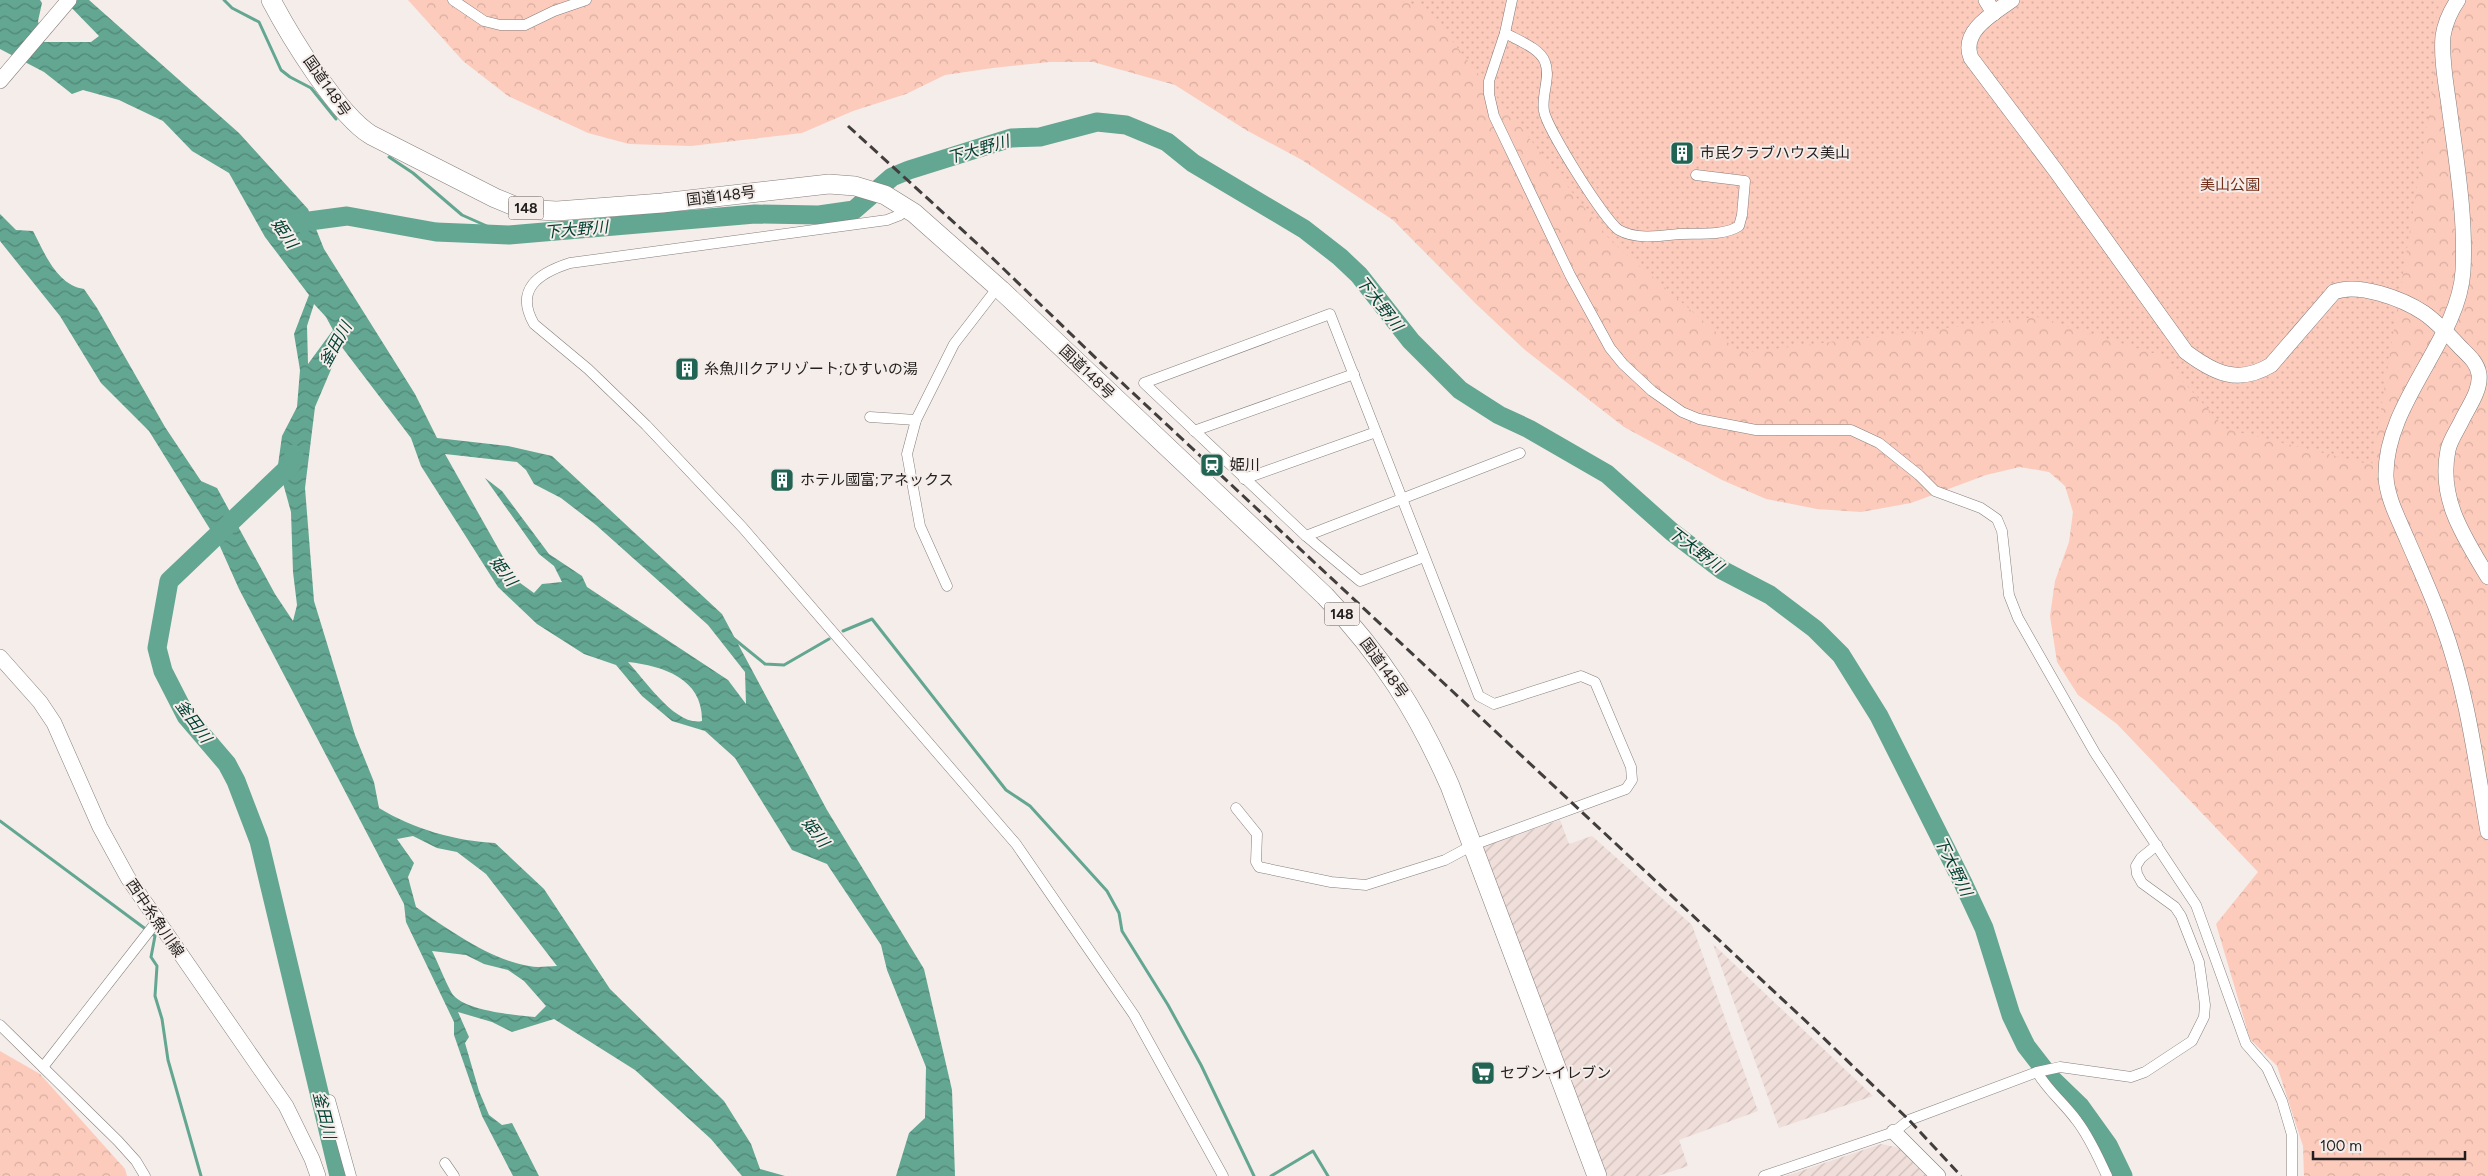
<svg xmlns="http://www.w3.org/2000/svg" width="2488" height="1176" font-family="Figtree,'Noto Sans JP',sans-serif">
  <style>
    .industrial { fill: url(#industrial-furrows) }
    .forest { fill: url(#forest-crowns) }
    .park { fill: url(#park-dots) }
    .water { fill: url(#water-waves); fill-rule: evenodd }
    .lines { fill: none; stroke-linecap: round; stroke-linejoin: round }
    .stream { stroke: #63a692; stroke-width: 3 }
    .river { stroke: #63a692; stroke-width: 19 }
    .street-casing { stroke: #857e7c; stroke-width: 11 }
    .secondary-casing { stroke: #857e7c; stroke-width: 16 }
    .highway-casing { stroke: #857e7c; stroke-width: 20 }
    .street { stroke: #fff; stroke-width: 10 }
    .secondary { stroke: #fff; stroke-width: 15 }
    .highway { stroke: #fff; stroke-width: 19 }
    .rail { stroke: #423e3d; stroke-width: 3; stroke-dasharray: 10 5; stroke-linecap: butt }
    .labels { text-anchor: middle; stroke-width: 4; stroke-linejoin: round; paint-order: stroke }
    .shield { fill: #f5edea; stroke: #615d5b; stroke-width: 1 }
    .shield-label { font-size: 14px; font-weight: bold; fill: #221f1e }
    .street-label { font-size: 15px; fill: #221f1e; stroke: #f5edea }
    .poi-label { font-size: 15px; fill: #221f1e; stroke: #f5edea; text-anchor: start }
    .park-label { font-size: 15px; fill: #742e17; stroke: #f5edea }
    .water-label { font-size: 16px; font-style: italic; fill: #024134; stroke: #f5edea }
  </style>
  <defs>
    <pattern id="industrial-furrows" width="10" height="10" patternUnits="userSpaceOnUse" patternTransform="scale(1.25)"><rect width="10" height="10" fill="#efded9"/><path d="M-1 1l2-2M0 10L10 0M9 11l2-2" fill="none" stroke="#cdbeba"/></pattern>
    <pattern id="forest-crowns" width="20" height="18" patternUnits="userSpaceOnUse" patternTransform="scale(1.25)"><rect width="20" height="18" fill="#fccbbc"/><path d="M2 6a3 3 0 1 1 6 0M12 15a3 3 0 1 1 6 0" fill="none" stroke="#d8aea1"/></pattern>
    <pattern id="park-dots" width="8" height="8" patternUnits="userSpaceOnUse" patternTransform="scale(1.25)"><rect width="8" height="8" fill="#fccbbc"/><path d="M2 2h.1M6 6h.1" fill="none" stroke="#d8aea1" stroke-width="1.8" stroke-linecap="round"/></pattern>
    <pattern id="water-waves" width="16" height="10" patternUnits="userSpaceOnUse" patternTransform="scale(1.25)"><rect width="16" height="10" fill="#63a692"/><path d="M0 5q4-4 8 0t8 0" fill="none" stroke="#518777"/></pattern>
  </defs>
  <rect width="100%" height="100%" fill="#f5edea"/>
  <g class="industrial">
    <path d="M 1560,820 L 1569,844 L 1592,836 L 1692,925 L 1758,1111 L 1679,1140 L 1688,1166 L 1658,1176 L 1606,1176 L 1482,847 Z"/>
    <path d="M 1713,944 L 1873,1096 L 1779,1128 Z"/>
    <path d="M 1881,1144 L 1900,1148 L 1927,1176 L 1786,1176 Z"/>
  </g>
  <g class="forest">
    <path d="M 408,0 L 2488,0 L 2488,1176 L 2304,1176 L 2303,1146 L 2277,1066 L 2250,1039 L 2216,924 L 2258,872 L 2117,724 L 2078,695 L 2057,662 L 2050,616 L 2055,581 L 2069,542 L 2073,512 L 2065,486 L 2049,472 L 2020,467 L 1986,475 L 1911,503 L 1861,512 L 1817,509 L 1766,499 L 1722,480 L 1624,427 L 1525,350 L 1475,303 L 1393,220 L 1302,160 L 1246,130 L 1175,85 L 1093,62 L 1050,62 L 993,68 L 945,75 L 906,94 L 853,111 L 802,133 L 691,146 L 629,144 L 588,133 L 508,96 L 463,61 Z"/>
    <path d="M 0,1051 L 40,1074 L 125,1169 L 127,1176 L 0,1176 Z"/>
  </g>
  <path class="park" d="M 1398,0 L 2443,0 L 2437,10 L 2433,88 L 2372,465 L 2226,429 L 2159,355 L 2037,317 L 1740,353 L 1610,240 L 1426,8 Z"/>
  <path class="water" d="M 0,0 L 40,0 L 42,3 L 38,21 L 44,42 L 91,42 L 99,36 L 64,0 L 89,0 L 239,133 L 308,209 L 324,249 L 415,394 L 437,438 L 508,446 L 552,456 L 722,614 L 827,810 L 924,969 L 952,1090 L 955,1176 L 896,1176 L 909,1133 L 925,1118 L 926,1067 L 887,970 L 881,945 L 827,864 L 792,850 L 735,758 L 705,731 L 672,721 L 642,696 L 616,665 L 584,654 L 537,624 L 498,587 L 421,466 L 411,438 L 341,346 L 315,407 L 305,488 L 314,601 L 355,735 L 374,782 L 379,808 C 413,829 456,841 495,843 L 544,889 L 610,989 L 724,1101 L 751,1144 L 760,1169 L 785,1176 L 742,1176 L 711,1139 L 635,1070 L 554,1019 L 512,1032 L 492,1022 L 458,1012 L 469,1037 L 465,1043 L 479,1091 L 489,1115 L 502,1125 L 512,1123 L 539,1176 L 513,1176 L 482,1116 L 454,1035 L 454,1022 L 406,922 L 404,904 L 239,589 L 218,542 L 149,431 L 101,383 L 60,316 L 0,241 L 0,214 L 16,230 L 33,231 C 45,254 57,285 84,289 L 97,308 L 165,427 L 201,481 L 217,488 L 275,594 L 293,621 L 297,605 L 293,572 L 291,512 L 278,465 L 282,436 L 297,407 L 300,370 L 294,334 L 309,295 L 265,237 L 229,173 L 192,151 L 163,121 L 119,100 L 83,90 L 72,94 L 44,72 L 0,49 ZM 314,304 L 326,317 L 333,330 L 308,364 L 307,326 ZM 445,454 L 517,462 L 526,470 L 534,484 L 561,498 L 596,525 L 708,625 L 745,672 L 746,704 L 728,680 L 587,587 L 582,576 L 549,554 L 502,491 L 485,478 L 539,554 L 554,566 L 562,582 L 542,584 L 534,593 L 516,580 ZM 628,662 C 664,666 703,679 702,721 C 676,727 645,680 628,662 ZM 413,836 L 437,848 L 457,852 L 486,874 L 557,966 C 548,966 538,968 529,966 C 491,960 447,929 416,907 L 408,877 L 414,863 L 397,839 ZM 432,951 L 466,955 L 484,964 L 508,970 L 524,981 L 546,1006 L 535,1017 C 515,1015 468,1011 454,996 C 448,989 437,960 432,951 Z"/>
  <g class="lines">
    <g class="stream">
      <path d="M 224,0 L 232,8 L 259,22 L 281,70 L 290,77 L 311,88 L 336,119"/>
      <path d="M 389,157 L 413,173 L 462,215 L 507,235"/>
      <path d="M 843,631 L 872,619 L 1006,790 L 1030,806 L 1107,891 L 1119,913 L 1122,931 L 1168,1005 L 1201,1065 L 1254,1176"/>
      <path d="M 733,638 L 765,664 L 784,665 L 829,639"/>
      <path d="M 0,821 L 155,936 L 151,957 L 157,966 L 155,996 L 162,1019 L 168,1060 L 201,1176"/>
      <path d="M 1271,1176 L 1313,1151 L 1328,1176"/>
    </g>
    <g class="river">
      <path d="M 287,224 L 347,216 L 436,232 L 509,235 L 755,214 L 819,215 L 854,210 L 892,177 L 909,170 L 1011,138 L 1040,137 L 1097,122 L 1126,125 L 1167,142 L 1193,163 L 1304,229 L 1340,257 L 1359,275 L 1411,341 L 1460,390 L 1499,415 L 1529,429 L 1607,474 L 1672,532 L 1722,570 L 1770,595 L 1815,629 L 1841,655 L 1879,716 L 1963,883 L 1984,928 L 2011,1015 L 2026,1046 L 2050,1077 L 2080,1106 L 2108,1145 L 2123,1176"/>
      <path d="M 294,454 L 292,464 L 169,581 L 157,648 L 163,671 L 186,716 L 227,764 L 236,781 L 259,841 L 339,1176"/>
    </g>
    <g class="street-casing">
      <g id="street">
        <path d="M 453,0 L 484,21 L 500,25 L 525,25 L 554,11 L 586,0"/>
        <path d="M 1512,0 L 1505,33 L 1489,81 L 1489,94 L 1494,116 L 1570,275 L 1610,348 L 1623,364 L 1652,391 L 1682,412 L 1699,419 L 1756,430 L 1851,430 L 1879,443 L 1919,475 L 1935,491 L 1981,508 L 1997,519 L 2002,531 L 2009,595 L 2018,618 L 2095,753 L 2196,905 L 2246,1044 L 2267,1068 L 2282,1101 L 2292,1135 L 2292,1176"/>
        <path d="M 1505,33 C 1517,40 1540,48 1545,62 C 1551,77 1541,96 1544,111 C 1547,129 1605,221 1619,230 C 1636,240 1661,236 1679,234 C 1697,233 1724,236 1739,226 L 1742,215 L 1745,181 L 1696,175"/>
        <path d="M 905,206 L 900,215 L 887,220 L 570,263 C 539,273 514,289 534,324 L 588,369 L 646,425 L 743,528 L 1016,844 L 1134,1015 L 1223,1176"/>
        <path d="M 870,417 L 916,420"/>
        <path d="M 1194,431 L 1354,374"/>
        <path d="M 1244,479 L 1376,432"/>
        <path d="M 1306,536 L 1520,453"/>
        <path d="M 947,586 L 920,526 L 907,454 L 916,420 L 954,344 L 998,287"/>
        <path d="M 1236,808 L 1257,834 L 1256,862 L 1259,867 L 1331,882 L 1366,885 L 1445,860 L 1473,845 L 1626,789 L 1632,780 L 1631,767 L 1595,682 L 1581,676 L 1494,704 L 1479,696 L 1330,314 L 1144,383 L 1306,536 L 1360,581 L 1424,557"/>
        <path d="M 0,1025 L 118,1141 L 136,1161 L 145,1176"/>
        <path d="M 43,1067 L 157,921"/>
        <path d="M 2037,1072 C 2048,1091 2064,1103 2077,1121 C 2090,1138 2098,1157 2107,1176"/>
        <path d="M 330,1100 L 351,1176"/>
        <path d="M 445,1163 L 454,1176"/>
        <path d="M 1764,1176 L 1894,1132 L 1909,1120 L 2037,1072 L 2060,1067 L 2131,1077 L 2145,1072 L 2192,1041 L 2204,1017 L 2205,1005 L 2199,962 L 2181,916 L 2175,907 L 2142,883 L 2137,874 L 2136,866 L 2141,858 L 2157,845"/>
      </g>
    </g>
    <g class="secondary-casing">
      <g id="secondary">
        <path d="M 1986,0 L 1994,13"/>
        <path d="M 2012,0 C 1994,13 1960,31 1971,58 L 2056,171 L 2186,352 C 2214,373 2238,385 2271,365 L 2334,292 C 2358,282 2403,299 2424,313 C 2437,322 2449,335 2460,347 C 2468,355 2477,362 2479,374 C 2481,390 2469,406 2462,420 C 2458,429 2450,440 2448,450 C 2438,499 2464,537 2488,577"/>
        <path d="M 2458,0 C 2451,10 2445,24 2443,36 C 2441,58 2446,84 2449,106 C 2456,160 2466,215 2463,271 C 2459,340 2384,403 2386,477 C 2387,498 2399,520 2407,539 C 2419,567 2432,595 2442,623 C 2467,690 2476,762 2488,832"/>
        <path d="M 0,81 L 69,0"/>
        <path d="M 0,657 L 40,702 L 54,723 L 100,827 L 128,878 L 286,1106 L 312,1159 L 318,1176"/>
        <path d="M 1894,1132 L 1938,1176"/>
      </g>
    </g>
    <g class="highway-casing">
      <path id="highway" d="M 271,0 C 290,36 338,115 371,135 L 495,198 L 517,207 L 538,210 L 557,211 L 662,203 L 829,184 L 855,186 L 885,195 L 914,213 L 1001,290 L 1325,596 C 1382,656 1417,711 1450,786 L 1597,1176"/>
    </g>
    <use href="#street" class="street"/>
    <use href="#secondary" class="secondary"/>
    <use href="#highway" class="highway"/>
    <path class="rail" d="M 848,126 L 982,248 L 1104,366 L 1810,1025 L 1909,1120 L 1961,1176"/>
  </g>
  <defs>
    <g id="building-square" transform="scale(1.25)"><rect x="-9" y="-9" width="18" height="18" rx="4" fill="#226454" stroke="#f5edea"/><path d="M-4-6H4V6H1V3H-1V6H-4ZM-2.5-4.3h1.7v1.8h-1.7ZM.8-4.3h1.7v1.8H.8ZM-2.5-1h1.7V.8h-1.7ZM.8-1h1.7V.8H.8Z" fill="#fff"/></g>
    <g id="station-square" transform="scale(1.25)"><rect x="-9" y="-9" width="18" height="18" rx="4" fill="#226454" stroke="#f5edea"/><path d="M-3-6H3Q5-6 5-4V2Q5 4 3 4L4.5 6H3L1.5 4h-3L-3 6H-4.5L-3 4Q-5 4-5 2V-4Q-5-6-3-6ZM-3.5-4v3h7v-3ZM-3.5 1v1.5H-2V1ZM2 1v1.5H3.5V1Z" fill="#fff"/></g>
    <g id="supermarket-square" transform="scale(1.25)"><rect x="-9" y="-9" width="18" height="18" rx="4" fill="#226454" stroke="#f5edea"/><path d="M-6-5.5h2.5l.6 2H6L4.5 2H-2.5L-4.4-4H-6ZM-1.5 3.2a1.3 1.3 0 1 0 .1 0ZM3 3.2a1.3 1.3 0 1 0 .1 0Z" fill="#fff"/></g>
  </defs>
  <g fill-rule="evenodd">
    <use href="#building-square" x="1682" y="153"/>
    <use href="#building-square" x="687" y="369"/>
    <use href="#station-square" x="1212" y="465"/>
    <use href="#building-square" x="782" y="480"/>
    <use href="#supermarket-square" x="1483" y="1073"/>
  </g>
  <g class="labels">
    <g class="shield">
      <rect x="508.5" y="196.5" width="35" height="23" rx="4"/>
      <rect x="1324.5" y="602.5" width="35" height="23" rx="4"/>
    </g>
    <g class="shield-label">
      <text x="526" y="213">148</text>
      <text x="1342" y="619">148</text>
    </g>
    <g class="street-label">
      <text transform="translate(327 86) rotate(55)" y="5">国道148号</text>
      <text transform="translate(721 196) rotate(-7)" y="5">国道148号</text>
      <text transform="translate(1087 372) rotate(44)" y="5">国道148号</text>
      <text transform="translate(1384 668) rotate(54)" y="5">国道148号</text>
      <text transform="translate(155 918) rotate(56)" y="5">西中糸魚川線</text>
    </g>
    <g class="poi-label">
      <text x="1700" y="158">市民クラブハウス美山</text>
      <text x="704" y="374">糸魚川クアリゾート;ひすいの湯</text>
      <text x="1230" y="470">姫川</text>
      <text x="800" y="485">ホテル國富;アネックス</text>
      <text x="1500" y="1078">セブン-イレブン</text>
    </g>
    <g class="park-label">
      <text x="2230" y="190">美山公園</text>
    </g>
    <g class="water-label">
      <text transform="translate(978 149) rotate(-16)" y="6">下大野川</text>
      <text transform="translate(576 229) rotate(-5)" y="6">下大野川</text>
      <text transform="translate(285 233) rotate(55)" y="6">姫川</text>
      <text transform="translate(1380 303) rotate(52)" y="6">下大野川</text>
      <text transform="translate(335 344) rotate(-61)" y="6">釜田川</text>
      <text transform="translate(1696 549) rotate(37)" y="6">下大野川</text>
      <text transform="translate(504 571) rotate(53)" y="6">姫川</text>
      <text transform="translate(194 721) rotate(54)" y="6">釜田川</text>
      <text transform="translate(816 832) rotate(52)" y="6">姫川</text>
      <text transform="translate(1954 866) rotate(64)" y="6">下大野川</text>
      <text transform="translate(325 1115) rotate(76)" y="6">釜田川</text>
    </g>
  </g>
  <path d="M2313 1151v8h152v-8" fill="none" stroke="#221f1e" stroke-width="2.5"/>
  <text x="2320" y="1151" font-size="15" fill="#221f1e" stroke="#f5edea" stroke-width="4" paint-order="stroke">100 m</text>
</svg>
